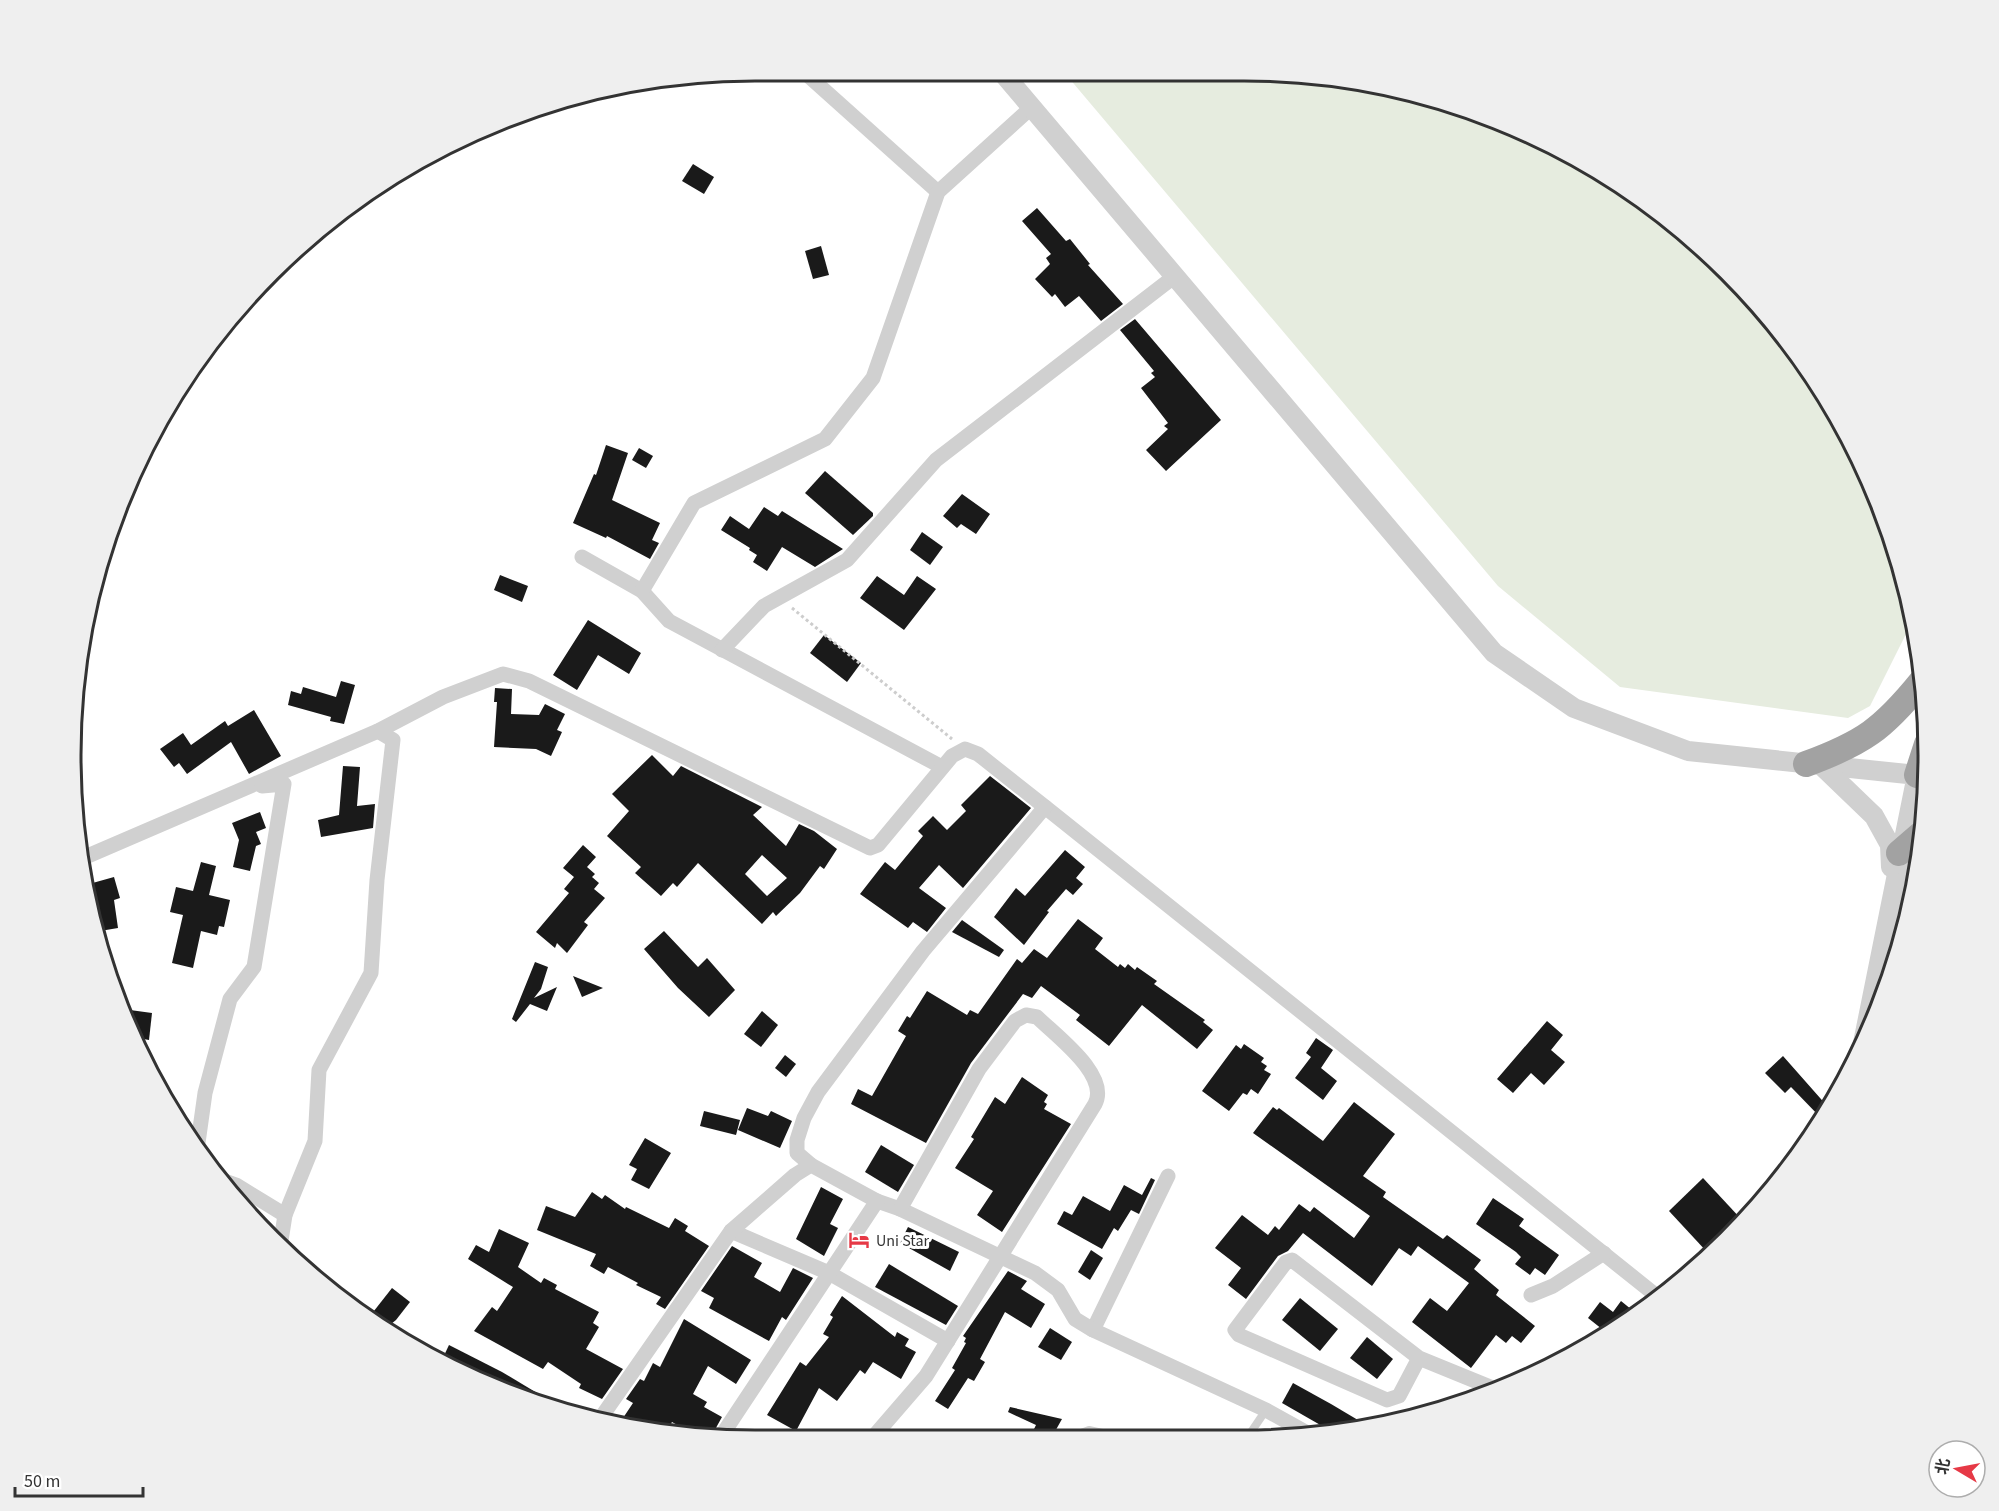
<svg xmlns="http://www.w3.org/2000/svg" width="1999" height="1511" font-family="'Source Sans 3','Noto Sans SC',sans-serif">
  <style>
    .green { fill: #e6ecdf }
    .building { fill: #1a1a1a; fill-rule: evenodd }
    .lines { fill: none; stroke-linecap: round; stroke-linejoin: round }
    .path { stroke: #cdcdcd; stroke-width: 3; stroke-dasharray: 3 3; stroke-linecap: butt }
    .service { stroke: #d0d0d0; stroke-width: 8 }
    .minor { stroke: #d0d0d0; stroke-width: 15 }
    .tertiary { stroke: #d0d0d0; stroke-width: 20 }
    .trunk { stroke: #a2a2a2; stroke-width: 26 }
    .labels { text-anchor: middle; stroke-width: 6; stroke-linejoin: round; paint-order: stroke }
    .poi-label { font-size: 16px; fill: #333; stroke: #fff; text-anchor: start }
    .rim { fill: none; stroke: #333; stroke-width: 3 }
  </style>
  <rect width="100%" height="100%" fill="#fff"/>
  <path class="green" d="M 1063,71 L 1288,72 L 1421,94 L 1546,141 L 1624,186 L 1728,271 L 1813,375 L 1876,493 L 1914,618 L 1870,706 L 1848,718 L 1620,687 L 1498,586 Z"/>
  <g class="building">
    <path d="M 693,164 L 714,177 L 704,194 L 682,181 Z"/>
    <path d="M 1037,208 L 1066,241 L 1070,239 L 1090,264 L 1088,265 L 1123,304 L 1101,321 L 1079,296 L 1065,307 L 1055,294 L 1052,297 L 1035,279 L 1050,264 L 1046,258 L 1051,254 L 1022,221 Z"/>
    <path d="M 821,246 L 829,275 L 813,279 L 805,251 Z"/>
    <path d="M 1135,319 L 1221,420 L 1166,471 L 1146,450 L 1168,429 L 1164,426 L 1168,423 L 1141,388 L 1155,377 L 1151,373 L 1154,371 L 1120,330 Z"/>
    <path d="M 606,445 L 628,453 L 612,500 L 660,523 L 652,540 L 659,543 L 650,559 L 607,536 L 606,538 L 573,523 L 594,474 L 596,475 Z"/>
    <path d="M 639,448 L 653,456 L 646,468 L 632,460 Z"/>
    <path d="M 825,471 L 873,513 L 873,516 L 853,535 L 805,493 Z"/>
    <path d="M 962,494 L 990,514 L 976,534 L 961,524 L 957,528 L 943,516 Z"/>
    <path d="M 764,507 L 778,516 L 782,511 L 843,549 L 815,567 L 782,547 L 767,571 L 753,562 L 757,555 L 749,550 L 750,548 L 721,530 L 730,516 L 749,529 Z"/>
    <path d="M 922,532 L 943,547 L 930,565 L 910,550 Z"/>
    <path d="M 500,575 L 528,586 L 522,602 L 494,590 Z"/>
    <path d="M 877,576 L 904,595 L 917,576 L 936,589 L 904,630 L 860,598 Z"/>
    <path d="M 588,620 L 641,653 L 629,674 L 598,655 L 577,690 L 553,675 Z"/>
    <path d="M 824,635 L 861,663 L 847,682 L 810,653 Z"/>
    <path d="M 341,681 L 355,685 L 344,724 L 330,721 L 331,717 L 288,705 L 291,691 L 301,694 L 303,687 L 336,697 Z"/>
    <path d="M 495,688 L 512,689 L 511,714 L 539,715 L 545,704 L 565,714 L 557,730 L 562,732 L 551,756 L 536,749 L 494,747 L 497,702 L 494,702 Z"/>
    <path d="M 254,710 L 281,756 L 249,774 L 231,742 L 187,774 L 179,763 L 174,767 L 160,749 L 183,733 L 191,745 L 225,721 L 228,726 Z"/>
    <path d="M 652,755 L 673,776 L 681,766 L 762,807 L 753,815 L 786,846 L 799,824 L 814,831 L 837,849 L 824,869 L 820,866 L 800,893 L 776,916 L 773,912 L 762,924 L 698,863 L 677,887 L 673,883 L 661,896 L 635,873 L 641,867 L 607,836 L 629,811 L 612,794 ZM 762,855 L 787,878 L 767,896 L 745,874 Z"/>
    <path d="M 343,766 L 360,767 L 357,806 L 375,804 L 373,828 L 321,837 L 318,820 L 339,815 Z"/>
    <path d="M 990,776 L 1031,808 L 963,888 L 939,865 L 919,888 L 946,908 L 927,932 L 913,922 L 908,928 L 860,894 L 885,862 L 895,870 L 923,836 L 918,831 L 933,816 L 947,830 L 966,811 L 961,805 Z"/>
    <path d="M 260,812 L 266,828 L 256,832 L 261,844 L 256,846 L 250,871 L 233,867 L 239,840 L 232,823 Z"/>
    <path d="M 583,845 L 596,857 L 587,867 L 595,874 L 592,877 L 599,883 L 594,889 L 605,898 L 584,922 L 588,925 L 567,953 L 557,943 L 555,948 L 536,932 L 569,893 L 564,889 L 574,877 L 563,868 Z"/>
    <path d="M 1065,850 L 1085,867 L 1076,878 L 1083,884 L 1073,895 L 1066,889 L 1047,911 L 1049,912 L 1024,945 L 994,917 L 1016,888 L 1025,896 Z"/>
    <path d="M 201,862 L 216,866 L 209,895 L 230,900 L 224,927 L 219,926 L 217,935 L 201,931 L 193,968 L 172,963 L 183,915 L 170,912 L 176,887 L 193,891 Z"/>
    <path d="M 114,877 L 120,898 L 114,900 L 118,928 L 100,931 L 96,905 L 93,906 L 89,884 Z"/>
    <path d="M 1078,919 L 1103,938 L 1095,949 L 1118,967 L 1120,964 L 1125,968 L 1128,964 L 1135,970 L 1137,967 L 1157,981 L 1154,984 L 1205,1020 L 1203,1022 L 1213,1030 L 1197,1049 L 1142,1005 L 1109,1046 L 1076,1020 L 1080,1015 L 1041,986 L 1032,998 L 1023,994 L 971,1063 L 926,1143 L 851,1104 L 858,1089 L 872,1096 L 906,1036 L 898,1031 L 907,1016 L 910,1018 L 927,991 L 967,1015 L 970,1010 L 978,1014 L 1017,959 L 1022,963 L 1034,949 L 1047,958 Z"/>
    <path d="M 962,920 L 1004,950 L 999,957 L 952,932 Z"/>
    <path d="M 664,931 L 698,967 L 707,958 L 735,990 L 709,1017 L 678,988 L 644,949 Z"/>
    <path d="M 535,962 L 548,967 L 541,989 L 534,998 L 557,987 L 547,1011 L 530,1004 L 516,1022 L 512,1019 Z"/>
    <path d="M 573,976 L 603,988 L 582,997 Z"/>
    <path d="M 130,1010 L 152,1013 L 149,1040 L 138,1038 L 129,1021 Z"/>
    <path d="M 762,1011 L 778,1025 L 761,1047 L 744,1034 Z"/>
    <path d="M 1547,1021 L 1563,1035 L 1551,1050 L 1565,1062 L 1544,1085 L 1531,1073 L 1513,1093 L 1497,1079 Z"/>
    <path d="M 1316,1038 L 1333,1050 L 1321,1068 L 1337,1081 L 1323,1100 L 1295,1078 L 1311,1057 L 1306,1053 Z"/>
    <path d="M 1244,1044 L 1264,1058 L 1261,1062 L 1267,1066 L 1264,1070 L 1271,1074 L 1258,1094 L 1251,1089 L 1247,1095 L 1243,1093 L 1229,1111 L 1202,1091 L 1236,1045 L 1241,1049 Z"/>
    <path d="M 785,1055 L 796,1064 L 786,1077 L 775,1068 Z"/>
    <path d="M 1783,1056 L 1828,1107 L 1822,1119 L 1791,1087 L 1785,1093 L 1765,1073 Z"/>
    <path d="M 1022,1077 L 1048,1095 L 1044,1102 L 1047,1104 L 1044,1109 L 1071,1124 L 1002,1232 L 977,1215 L 993,1191 L 955,1168 L 974,1139 L 971,1137 L 995,1097 L 1005,1104 Z"/>
    <path d="M 1354,1102 L 1395,1134 L 1363,1176 L 1386,1192 L 1383,1197 L 1443,1239 L 1447,1235 L 1481,1260 L 1474,1269 L 1499,1290 L 1496,1295 L 1535,1326 L 1521,1343 L 1512,1336 L 1506,1343 L 1496,1335 L 1471,1368 L 1412,1322 L 1430,1298 L 1447,1311 L 1469,1283 L 1418,1246 L 1411,1256 L 1399,1248 L 1372,1286 L 1303,1233 L 1288,1251 L 1278,1256 L 1246,1299 L 1228,1285 L 1241,1268 L 1215,1248 L 1242,1215 L 1268,1235 L 1275,1226 L 1279,1230 L 1299,1204 L 1310,1212 L 1314,1207 L 1354,1238 L 1370,1216 L 1253,1133 L 1273,1107 L 1277,1110 L 1279,1108 L 1323,1141 Z"/>
    <path d="M 747,1108 L 768,1116 L 771,1111 L 792,1121 L 780,1148 L 738,1130 Z"/>
    <path d="M 704,1111 L 740,1120 L 736,1135 L 700,1126 Z"/>
    <path d="M 645,1138 L 671,1153 L 649,1189 L 631,1180 L 637,1169 L 629,1165 Z"/>
    <path d="M 881,1145 L 914,1165 L 898,1192 L 865,1172 Z"/>
    <path d="M 1151,1178 L 1155,1180 L 1139,1214 L 1131,1210 L 1118,1231 L 1114,1228 L 1102,1249 L 1057,1224 L 1064,1211 L 1072,1215 L 1083,1196 L 1110,1211 L 1124,1185 L 1142,1195 Z"/>
    <path d="M 1703,1178 L 1742,1220 L 1728,1240 L 1707,1252 L 1669,1211 Z"/>
    <path d="M 821,1187 L 843,1199 L 830,1224 L 838,1228 L 824,1256 L 796,1239 Z"/>
    <path d="M 592,1192 L 602,1199 L 605,1195 L 625,1209 L 626,1207 L 669,1228 L 675,1218 L 688,1226 L 685,1231 L 709,1246 L 665,1309 L 656,1304 L 661,1297 L 636,1285 L 638,1283 L 608,1267 L 604,1274 L 590,1266 L 596,1254 L 537,1230 L 546,1206 L 575,1217 Z"/>
    <path d="M 1493,1198 L 1524,1219 L 1519,1226 L 1559,1255 L 1545,1275 L 1535,1268 L 1530,1275 L 1515,1264 L 1521,1257 L 1516,1252 L 1476,1224 Z"/>
    <path d="M 908,1227 L 959,1252 L 950,1271 L 900,1243 Z"/>
    <path d="M 499,1229 L 529,1243 L 518,1267 L 541,1283 L 544,1278 L 557,1285 L 555,1289 L 599,1312 L 593,1323 L 599,1327 L 586,1349 L 623,1369 L 602,1399 L 579,1388 L 581,1384 L 548,1362 L 543,1369 L 474,1331 L 492,1307 L 497,1311 L 513,1287 L 468,1259 L 476,1245 L 489,1252 Z"/>
    <path d="M 732,1246 L 762,1263 L 754,1277 L 780,1292 L 793,1268 L 813,1278 L 786,1320 L 782,1317 L 769,1341 L 709,1308 L 714,1298 L 701,1291 Z"/>
    <path d="M 1091,1250 L 1103,1258 L 1090,1280 L 1078,1272 Z"/>
    <path d="M 889,1264 L 958,1306 L 946,1325 L 875,1287 Z"/>
    <path d="M 1008,1271 L 1027,1281 L 1021,1289 L 1045,1304 L 1031,1328 L 1005,1312 L 980,1359 L 985,1362 L 974,1381 L 968,1378 L 948,1409 L 935,1401 L 955,1370 L 952,1368 L 966,1343 L 964,1342 L 966,1338 L 963,1336 Z"/>
    <path d="M 392,1288 L 410,1302 L 396,1320 L 386,1328 L 370,1316 Z"/>
    <path d="M 842,1296 L 895,1337 L 897,1332 L 909,1339 L 905,1346 L 916,1352 L 901,1379 L 873,1362 L 865,1374 L 860,1370 L 837,1401 L 819,1388 L 796,1431 L 767,1415 L 800,1362 L 806,1366 L 829,1337 L 823,1334 L 833,1317 L 830,1315 Z"/>
    <path d="M 1300,1298 L 1338,1329 L 1320,1351 L 1282,1320 Z"/>
    <path d="M 1621,1301 L 1637,1314 L 1624,1325 L 1607,1333 L 1588,1318 L 1600,1302 L 1613,1312 Z"/>
    <path d="M 684,1319 L 751,1360 L 736,1384 L 708,1366 L 693,1394 L 707,1402 L 704,1407 L 722,1417 L 712,1435 L 695,1435 L 672,1422 L 665,1434 L 619,1424 L 633,1403 L 626,1399 L 640,1379 L 644,1381 L 653,1363 L 660,1367 Z"/>
    <path d="M 1050,1328 L 1072,1342 L 1061,1360 L 1038,1347 Z"/>
    <path d="M 1367,1337 L 1393,1359 L 1377,1379 L 1350,1358 Z"/>
    <path d="M 449,1345 L 502,1372 L 552,1402 L 550,1407 L 535,1404 L 441,1362 Z"/>
    <path d="M 1293,1383 L 1331,1404 L 1368,1426 L 1336,1434 L 1282,1403 Z"/>
    <path d="M 1010,1407 L 1062,1419 L 1053,1435 L 1031,1435 L 1036,1425 L 1008,1412 Z"/>
  </g>
  <g class="lines">
    <path class="path" d="M 792,608 L 952,739"/>
    <g class="service">
      <path d="M 1076,1435 L 1089,1430 L 1111,1435"/>
      <path d="M 1249,1435 L 1266,1410"/>
    </g>
    <g class="minor">
      <path d="M 803,71 L 938,192"/>
      <path d="M 582,557 L 642,591 L 669,621 L 942,767"/>
      <path d="M 642,591 L 694,503 L 825,439 L 873,378 L 938,192 L 1032,107"/>
      <path d="M 722,650 L 764,606 L 847,560 L 936,460 L 1175,276"/>
      <path d="M 83,858 L 378,731 L 443,697 L 503,674 L 529,681 L 870,848 L 878,845 L 952,756 L 965,749 L 978,754 L 1045,807 L 1658,1297"/>
      <path d="M 197,1150 L 205,1093 L 230,999 L 254,967 L 284,784 L 262,786"/>
      <path d="M 811,1165 L 797,1153 L 797,1140 L 804,1118 L 818,1092 L 923,951 L 1045,807"/>
      <path d="M 222,1180 L 236,1185 L 285,1215"/>
      <path d="M 731,1231 L 829,1273 L 948,1341"/>
      <path d="M 280,1247 L 285,1215 L 315,1141 L 319,1070 L 371,973 L 377,880 L 393,740 L 378,731"/>
      <path d="M 1531,1295 L 1553,1286 L 1604,1253"/>
      <path d="M 1093,1330 L 1168,1176"/>
      <path d="M 1419,1358 L 1399,1396 L 1387,1400 L 1239,1335 L 1235,1330 L 1286,1262 L 1292,1260 L 1419,1358 L 1495,1389"/>
      <path d="M 600,1419 L 731,1231 L 795,1175 L 811,1165 L 877,1201 L 900,1209 L 1035,1273 L 1058,1290 L 1075,1319 L 1093,1330 L 1266,1410 L 1311,1435"/>
      <path d="M 722,1435 L 877,1201"/>
      <path d="M 875,1435 L 926,1376 L 1095,1104 C 1110,1075 1056,1036 1037,1017 L 1026,1015 L 1015,1021 L 979,1069 L 900,1209"/>
    </g>
    <g class="tertiary">
      <path d="M 1001,71 L 1494,653 L 1574,708 L 1688,751 L 1917,775 L 1863,1043"/>
      <path d="M 1821,765 L 1874,816 L 1890,845 L 1891,867"/>
    </g>
    <g class="trunk">
      <path d="M 1806,764 C 1863,743 1883,729 1921,682"/>
      <path d="M 1926,778 L 1917,775 L 1927,744"/>
      <path d="M 1899,853 L 1921,834"/>
    </g>
  </g>
  <defs>
    <g id="hotel-bare" transform="scale(1.62)"><path d="M-6-4.5h1.5V1H6V5H4.5V3h-9V5H-6ZM-4 0a1.8 1.8 0 1 1 3.6 0ZM.5 0V-2.5h3Q6-2.5 6 0Z" fill="#e63946" stroke="#fff" stroke-width="2.5" paint-order="stroke"/></g>
  </defs>
  <g fill-rule="evenodd">
    <use href="#hotel-bare" x="859" y="1240"/>
  </g>
  <g class="labels">
    <g class="poi-label">
      <text x="876" y="1246">Uni Star</text>
    </g>
  </g>
  <path d="M0 0H1999V1511H0ZM755 81H1244A674 674 0 0 1 1918 755V756A674 674 0 0 1 1244 1430H755A674 674 0 0 1 81 756V755A674 674 0 0 1 755 81Z" fill="#efefef" fill-rule="evenodd"/>
  <path class="rim" d="M755 81H1244A674 674 0 0 1 1918 755V756A674 674 0 0 1 1244 1430H755A674 674 0 0 1 81 756V755A674 674 0 0 1 755 81Z"/>
  <g transform="translate(1957 1469) rotate(280)"><circle r="28" fill="#ffffff" stroke="#adadad" stroke-width="1.5"/>
  <path d="M0-4.5L10 22L0 15L-10 22Z" fill="#e63946"/>
  <text y="-9" font-size="16" font-weight="bold" text-anchor="middle" fill="#333333">北</text>
  </g>
  <path d="M15 1487v9h128v-9" fill="none" stroke="#333333" stroke-width="3"/>
  <text x="24" y="1487" font-size="18" fill="#333333" stroke="#ffffff" stroke-width="4.5" paint-order="stroke">50 m</text>
</svg>
